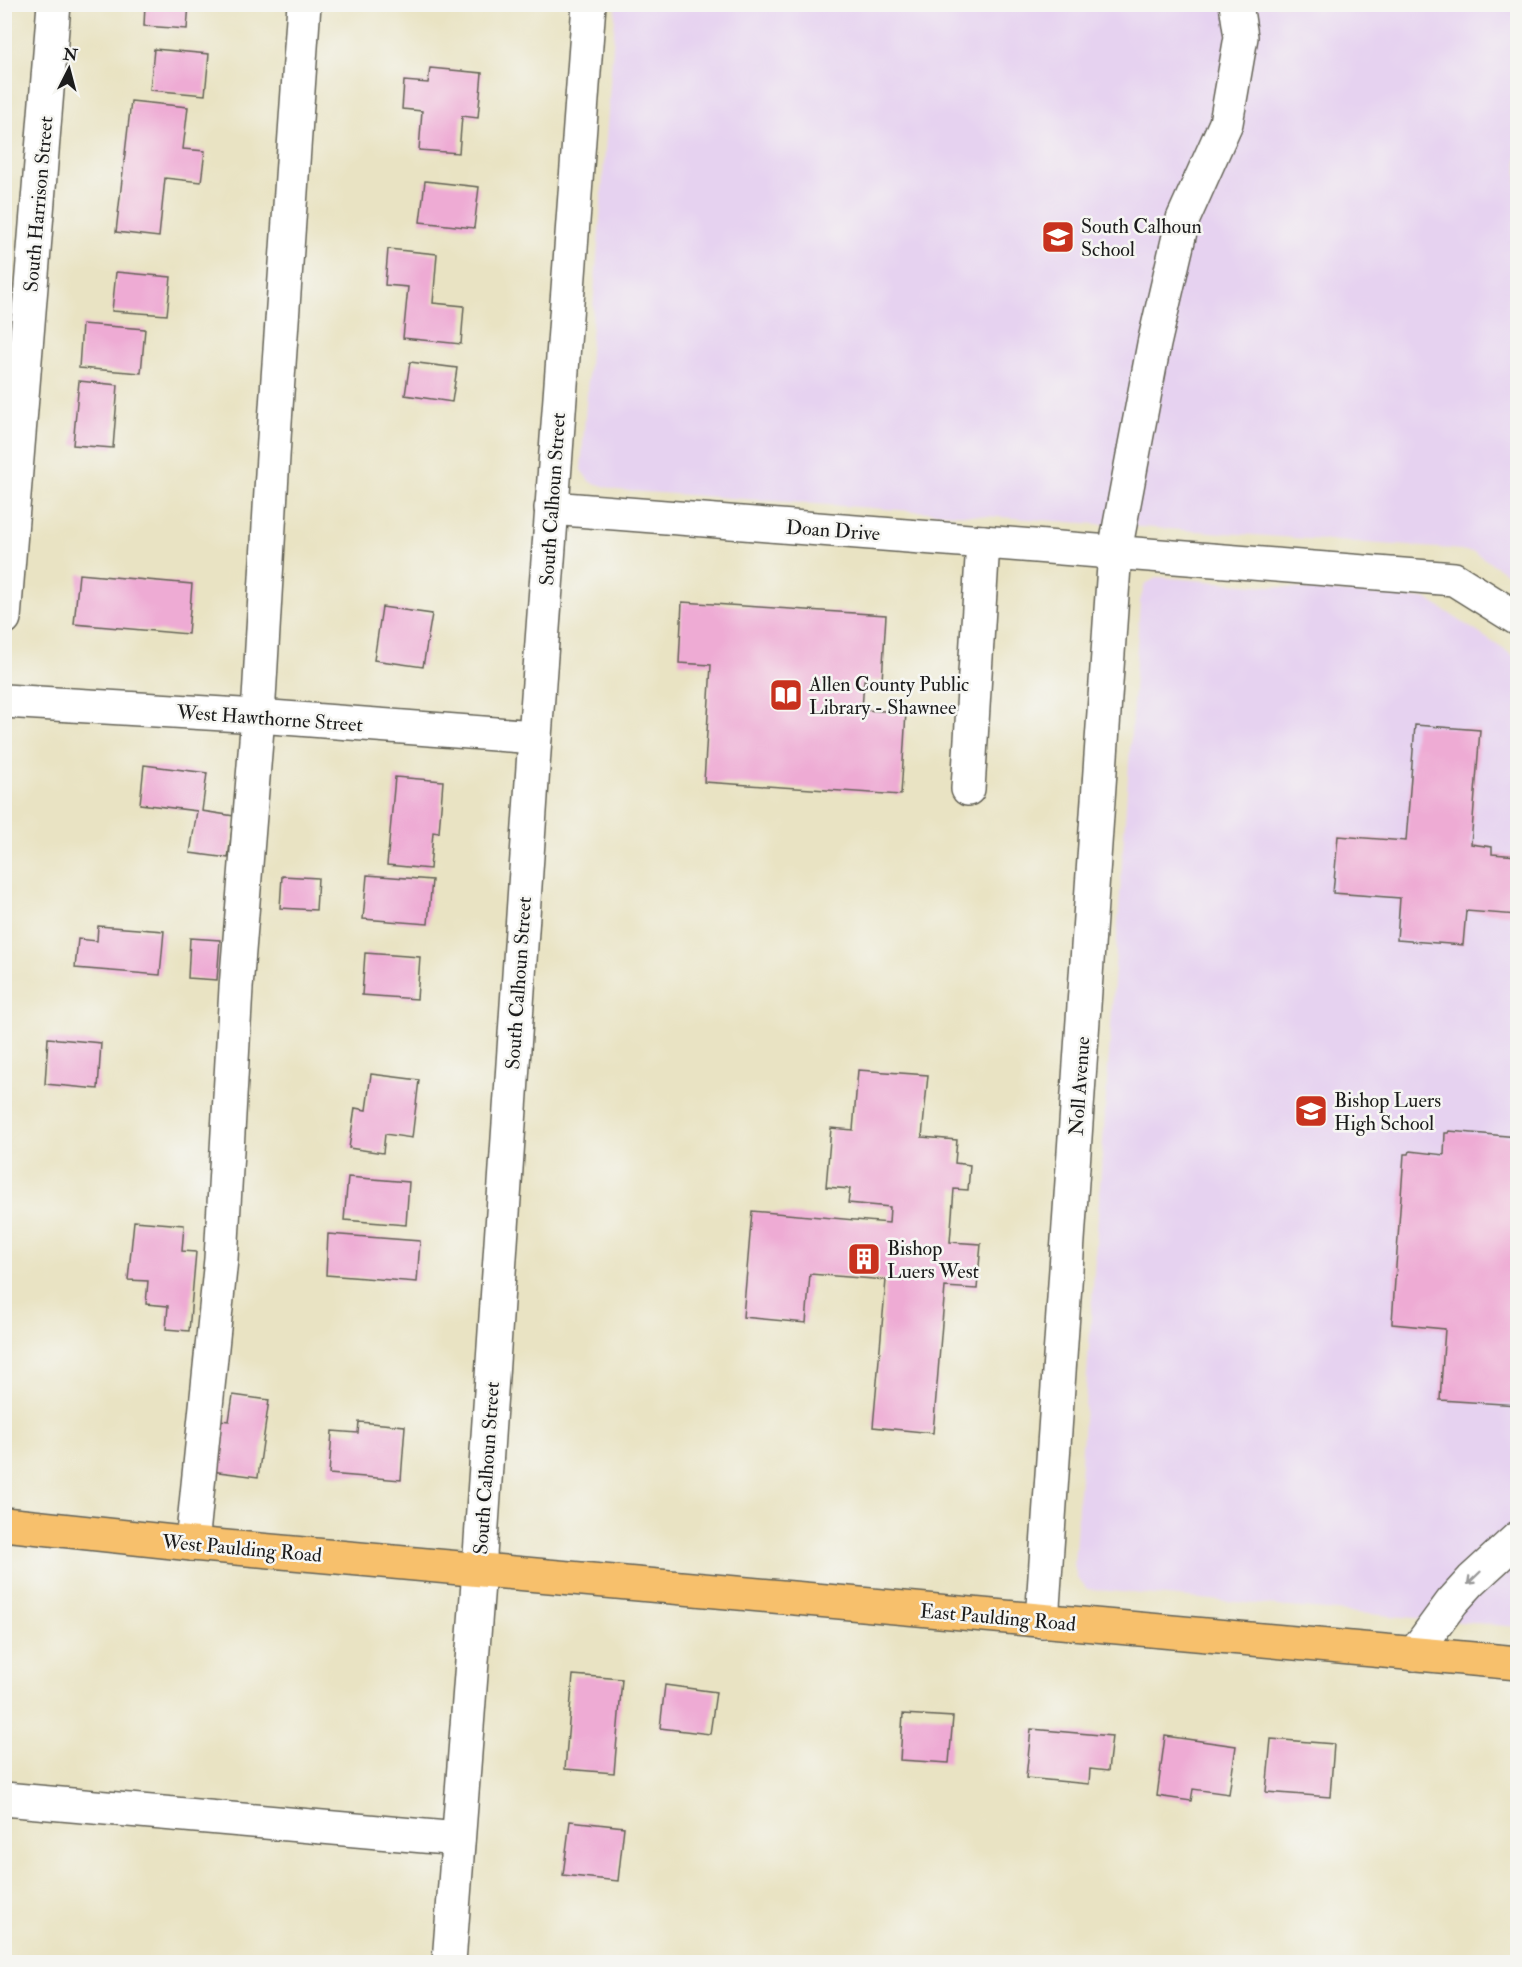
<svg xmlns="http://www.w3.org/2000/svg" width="1522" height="1967" font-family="'IM FELL Double Pica',serif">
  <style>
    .built { fill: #e6d2f0 }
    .building { fill: #eeabd4 }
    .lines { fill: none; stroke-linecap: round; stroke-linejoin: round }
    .minor-casing { stroke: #646256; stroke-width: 36 }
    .major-casing { stroke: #646256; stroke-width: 36 }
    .minor { stroke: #fff; stroke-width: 33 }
    .major { stroke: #f7c06c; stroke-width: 33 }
    .oneway { stroke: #999 }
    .labels { text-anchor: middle; stroke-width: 5; stroke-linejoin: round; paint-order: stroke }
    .street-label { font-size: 20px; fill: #1c1c1c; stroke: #f6f6f2 }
    .poi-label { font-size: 20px; fill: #1c1c1c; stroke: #f6f6f2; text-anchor: start }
  </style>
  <rect width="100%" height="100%" fill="#f6f6f2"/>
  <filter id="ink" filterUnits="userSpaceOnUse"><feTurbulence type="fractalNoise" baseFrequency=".0167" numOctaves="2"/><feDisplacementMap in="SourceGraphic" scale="12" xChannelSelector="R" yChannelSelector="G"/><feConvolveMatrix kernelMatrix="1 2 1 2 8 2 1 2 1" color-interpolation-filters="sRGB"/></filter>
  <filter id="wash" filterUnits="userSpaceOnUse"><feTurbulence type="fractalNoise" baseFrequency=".008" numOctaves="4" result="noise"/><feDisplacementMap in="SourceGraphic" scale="24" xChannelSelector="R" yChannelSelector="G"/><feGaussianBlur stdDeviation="1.35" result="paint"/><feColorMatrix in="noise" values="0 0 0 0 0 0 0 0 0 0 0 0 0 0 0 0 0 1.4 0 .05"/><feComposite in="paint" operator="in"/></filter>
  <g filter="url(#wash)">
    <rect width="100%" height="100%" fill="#e9e3c3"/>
    <g class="built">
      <path d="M 616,5 L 1517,5 L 1517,580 L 1474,552 L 1451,549 L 617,490 L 590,482 L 581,470 Z"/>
      <path d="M 1158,577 L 1427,599 L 1517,658 L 1517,1627 L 1087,1589 L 1077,1578 L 1074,1565 L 1140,601 L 1145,584 Z"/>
    </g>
    <g id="blocks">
      <g class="building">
        <path d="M 145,4 L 189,4 L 187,29 L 144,26 Z"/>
        <path d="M 154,49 L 209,54 L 205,95 L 150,90 Z"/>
        <path d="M 430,68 L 482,73 L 478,118 L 462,116 L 459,153 L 419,150 L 422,111 L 402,109 L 404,81 L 428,83 Z"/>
        <path d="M 131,101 L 188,107 L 183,149 L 205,151 L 201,182 L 165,178 L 159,237 L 116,232 Z"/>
        <path d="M 425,181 L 479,187 L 474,228 L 420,222 Z"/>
        <path d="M 388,249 L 437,254 L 433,303 L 464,306 L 461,344 L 403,338 L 408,287 L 385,285 Z"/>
        <path d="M 116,272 L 171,277 L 167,315 L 112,311 Z"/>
        <path d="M 82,324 L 145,329 L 141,373 L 79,368 Z"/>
        <path d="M 410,362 L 457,368 L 452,402 L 405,395 Z"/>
        <path d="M 79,381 L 118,385 L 113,448 L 73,445 Z"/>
        <path d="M 79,574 L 192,584 L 188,634 L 74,624 Z"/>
        <path d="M 682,602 L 886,615 L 882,681 L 864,680 L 862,710 L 906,712 L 901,795 L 704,782 L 711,665 L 679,663 Z"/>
        <path d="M 382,607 L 432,614 L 423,667 L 374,660 Z"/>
        <path d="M 1415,725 L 1480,730 L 1471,844 L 1492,847 L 1492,854 L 1518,856 L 1518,915 L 1466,911 L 1463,945 L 1397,940 L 1400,898 L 1333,893 L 1338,836 L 1406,841 Z"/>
        <path d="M 144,765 L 207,773 L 202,811 L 234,816 L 228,858 L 190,853 L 197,811 L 140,804 Z"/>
        <path d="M 395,777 L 443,781 L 439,833 L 433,832 L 430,869 L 387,865 Z"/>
        <path d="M 367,875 L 432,880 L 428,924 L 363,919 Z"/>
        <path d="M 282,876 L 318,878 L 316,910 L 280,908 Z"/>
        <path d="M 98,926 L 164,931 L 160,975 L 75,968 L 78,939 L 97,941 Z"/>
        <path d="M 190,938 L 220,940 L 217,980 L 188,978 Z"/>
        <path d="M 365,953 L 420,957 L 417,999 L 362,995 Z"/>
        <path d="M 48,1038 L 101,1043 L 98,1089 L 45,1084 Z"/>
        <path d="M 858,1070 L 928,1075 L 922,1137 L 957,1140 L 955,1163 L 970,1165 L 968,1190 L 954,1189 L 950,1242 L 981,1244 L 977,1289 L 945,1287 L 933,1433 L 873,1427 L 886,1280 L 810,1274 L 806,1323 L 743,1317 L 752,1211 L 889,1223 L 890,1207 L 848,1203 L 850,1189 L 826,1187 L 831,1128 L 853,1130 Z"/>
        <path d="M 371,1074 L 419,1080 L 412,1138 L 385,1134 L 383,1153 L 349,1148 L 355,1108 L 366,1110 Z"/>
        <path d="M 1449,1131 L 1518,1137 L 1518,1405 L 1440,1400 L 1445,1329 L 1392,1324 L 1392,1322 L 1404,1154 L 1409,1154 L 1410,1151 L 1444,1155 L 1445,1133 L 1448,1133 Z"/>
        <path d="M 348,1177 L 409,1182 L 406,1225 L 344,1220 Z"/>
        <path d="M 134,1221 L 184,1225 L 182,1251 L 196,1252 L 189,1331 L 166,1329 L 168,1306 L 146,1304 L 148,1281 L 128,1280 Z"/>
        <path d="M 328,1234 L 420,1241 L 417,1282 L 326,1275 Z"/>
        <path d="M 233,1395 L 269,1400 L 258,1477 L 211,1471 L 219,1420 L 229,1421 Z"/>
        <path d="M 359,1422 L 405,1426 L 401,1480 L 329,1474 L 332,1431 L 358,1433 Z"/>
        <path d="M 573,1675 L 622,1679 L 614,1773 L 565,1769 Z"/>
        <path d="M 665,1685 L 716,1692 L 710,1734 L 660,1728 Z"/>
        <path d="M 903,1714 L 953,1717 L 949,1763 L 900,1760 Z"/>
        <path d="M 1031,1729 L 1112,1736 L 1108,1771 L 1090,1769 L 1089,1784 L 1026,1778 Z"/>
        <path d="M 1165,1736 L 1236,1746 L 1229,1794 L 1193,1789 L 1191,1801 L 1157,1796 Z"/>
        <path d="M 1271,1739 L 1334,1744 L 1330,1797 L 1266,1792 Z"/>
        <path d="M 570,1821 L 624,1827 L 618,1881 L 563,1875 Z"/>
      </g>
    </g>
  </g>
  <g filter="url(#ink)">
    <use href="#blocks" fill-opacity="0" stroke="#646256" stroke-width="1.5"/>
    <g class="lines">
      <g class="minor-casing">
        <g id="minor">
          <path d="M 551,508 L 1454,579 L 1518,619"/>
          <path d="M 4,618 L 54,4"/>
          <path d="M 4,701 L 258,716 L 535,737"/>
          <path d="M 968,789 L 983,542"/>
          <path d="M 192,1544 L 221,1259 L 236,988 L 258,716 L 275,422 L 304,4"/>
          <path d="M 1042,1621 L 1115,551 L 1154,344 L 1183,219 L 1226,123 L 1241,37 L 1236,4"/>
          <path d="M 1414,1654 L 1452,1602 L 1472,1580 L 1518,1538"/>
          <path d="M 4,1799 L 458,1839"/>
          <path d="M 449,1962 L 479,1570 L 535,737 L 589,4"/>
        </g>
      </g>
      <g class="major-casing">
        <path id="major" d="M 4,1524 L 192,1544 L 1518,1663"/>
      </g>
      <use href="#minor" class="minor"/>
      <use href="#major" class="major"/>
    </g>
    <defs><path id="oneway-shaft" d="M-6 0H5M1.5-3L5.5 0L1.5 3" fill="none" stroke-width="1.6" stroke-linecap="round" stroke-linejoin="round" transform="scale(1.5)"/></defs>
    <use class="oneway" href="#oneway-shaft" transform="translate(1474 1578) rotate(136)"/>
  </g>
  <defs>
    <g id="school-square" transform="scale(1.725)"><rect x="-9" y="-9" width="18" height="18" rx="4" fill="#c8321e" stroke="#f6f6f2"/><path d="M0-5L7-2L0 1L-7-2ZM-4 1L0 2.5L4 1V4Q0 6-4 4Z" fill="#fff"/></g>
    <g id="library-square" transform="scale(1.725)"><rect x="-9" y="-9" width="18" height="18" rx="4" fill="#c8321e" stroke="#f6f6f2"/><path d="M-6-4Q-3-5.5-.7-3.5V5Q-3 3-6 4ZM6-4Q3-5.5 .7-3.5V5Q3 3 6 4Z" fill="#fff"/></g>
    <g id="building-square" transform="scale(1.725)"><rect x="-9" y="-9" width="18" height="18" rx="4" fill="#c8321e" stroke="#f6f6f2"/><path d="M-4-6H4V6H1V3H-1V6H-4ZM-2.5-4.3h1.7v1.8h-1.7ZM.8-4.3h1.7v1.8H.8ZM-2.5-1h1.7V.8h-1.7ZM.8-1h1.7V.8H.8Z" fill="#fff"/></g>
  </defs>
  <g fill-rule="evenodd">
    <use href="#school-square" x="1058" y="237"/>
    <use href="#library-square" x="786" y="695"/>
    <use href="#school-square" x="1311" y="1111"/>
    <use href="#building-square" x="864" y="1259"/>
  </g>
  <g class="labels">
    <g class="street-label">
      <text transform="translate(38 204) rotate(-85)" y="7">South Harrison Street</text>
      <text transform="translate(552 499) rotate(-86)" y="7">South Calhoun Street</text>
      <text transform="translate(833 530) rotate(4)" y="7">Doan Drive</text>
      <text transform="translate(270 718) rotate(4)" y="7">West Hawthorne Street</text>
      <text transform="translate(518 983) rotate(-86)" y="7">South Calhoun Street</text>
      <text transform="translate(1079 1086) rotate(-86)" y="7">Noll Avenue</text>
      <text transform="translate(486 1468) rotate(-86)" y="7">South Calhoun Street</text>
      <text transform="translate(242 1548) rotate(5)" y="7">West Paulding Road</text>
      <text transform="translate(998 1617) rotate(5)" y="7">East Paulding Road</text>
    </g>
    <g class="poi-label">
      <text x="1081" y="233">South Calhoun<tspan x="1081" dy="23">School</tspan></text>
      <text x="809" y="691">Allen County Public<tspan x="809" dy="23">Library - Shawnee</tspan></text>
      <text x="1334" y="1107">Bishop Luers<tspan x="1334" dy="23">High School</tspan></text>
      <text x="887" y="1255">Bishop<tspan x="887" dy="23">Luers West</tspan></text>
    </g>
  </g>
  <rect width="1522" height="1967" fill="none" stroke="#f6f6f2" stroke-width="24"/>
  <g transform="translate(69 69) rotate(6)" stroke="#f6f6f2" stroke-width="4.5" paint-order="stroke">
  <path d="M0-4.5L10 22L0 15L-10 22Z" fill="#1c1c1c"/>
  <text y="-9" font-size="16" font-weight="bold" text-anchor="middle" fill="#1c1c1c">N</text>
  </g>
</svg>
